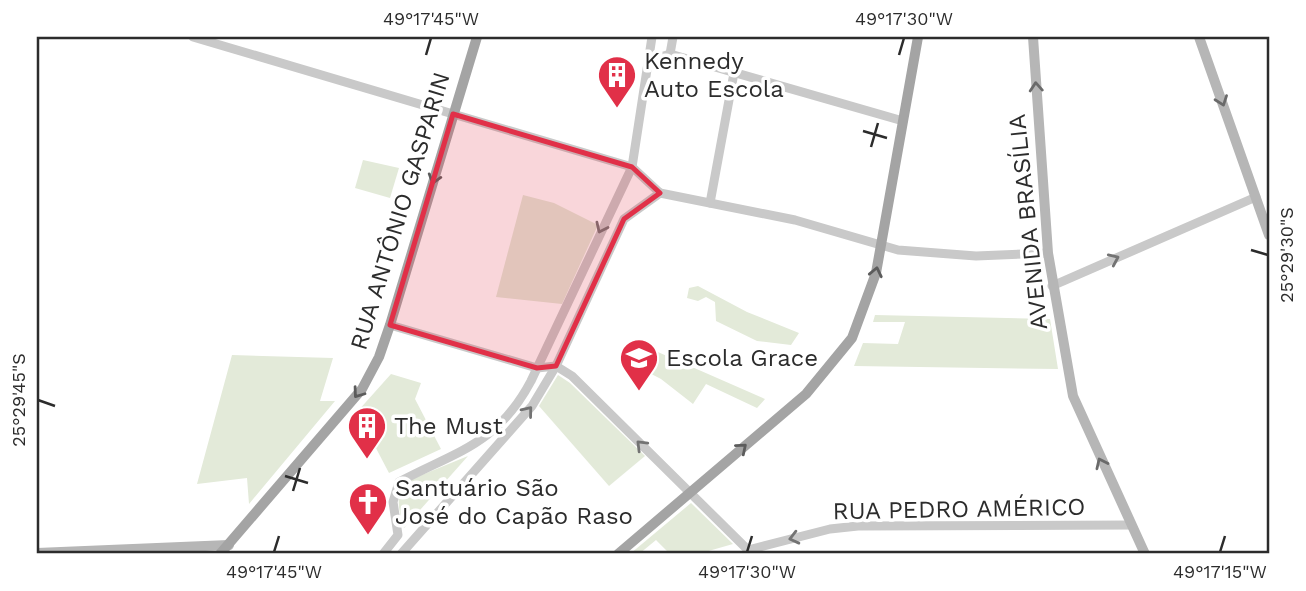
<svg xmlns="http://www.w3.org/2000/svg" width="1306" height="591" font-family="'Work Sans',sans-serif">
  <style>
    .green { fill: #e3ead9 }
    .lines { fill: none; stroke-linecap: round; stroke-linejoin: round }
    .tertiary { stroke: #c9c9c9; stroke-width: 9 }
    .secondary { stroke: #b6b6b6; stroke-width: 10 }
    .primary { stroke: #a4a4a4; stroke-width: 10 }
    .oneway { stroke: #6a6a6a }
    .oneway2 { stroke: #5c5c5c }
    .oneway3 { stroke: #737373 }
    .marked { fill: #e13048; fill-opacity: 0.2; stroke: #e13048; stroke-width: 5; stroke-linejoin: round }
    .ticks { fill: none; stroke: #2c2c2c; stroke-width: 2.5 }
    .labels { text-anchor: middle; stroke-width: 7; stroke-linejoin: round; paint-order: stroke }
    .poi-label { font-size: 24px; fill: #2c2c2c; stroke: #fff; text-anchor: start }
    .street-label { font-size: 24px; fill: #2c2c2c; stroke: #fff }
    .neatline { fill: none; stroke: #2c2c2c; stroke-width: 2.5 }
    .ticks-label { font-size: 18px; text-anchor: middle; fill: #2c2c2c }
  </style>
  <rect width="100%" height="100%" fill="#fff"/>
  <g class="green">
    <path d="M 363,160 L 399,168 L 390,198 L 355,188 Z"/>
    <path d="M 523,195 L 554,203 L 598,225 L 562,304 L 496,297 Z"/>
    <path d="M 698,286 L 747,312 L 799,333 L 791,345 L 757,341 L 716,321 L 715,302 L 706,297 L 698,301 L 687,298 L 689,288 Z"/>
    <path d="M 875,315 L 1050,319 L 1058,369 L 854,366 L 863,343 L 898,344 L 905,322 L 873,322 Z"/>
    <path d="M 635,342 L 765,399 L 757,408 L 706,384 L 693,404 L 661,379 L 626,361 Z"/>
    <path d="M 232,355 L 333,358 L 320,401 L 335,401 L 249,504 L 247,478 L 197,484 Z"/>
    <path d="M 391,374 L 421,383 L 415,399 L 441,449 L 389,473 L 357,412 Z"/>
    <path d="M 558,375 L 570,383 L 645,456 L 609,486 L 539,406 Z"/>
    <path d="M 468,456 L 404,528 C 399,511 394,496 407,481 Z"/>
    <path d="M 691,503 L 733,544 L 698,554 L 670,554 L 656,540 L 639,554 L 630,554 Z"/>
  </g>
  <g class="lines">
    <g class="tertiary">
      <path d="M 193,37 L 632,167 L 660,193"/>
      <path d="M 670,54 L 903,121"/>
      <path d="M 670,54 L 673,37"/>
      <path d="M 648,61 L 670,54"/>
      <path d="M 660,193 L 795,220 L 898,250 L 976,256 L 1048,253"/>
      <path d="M 710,203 L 734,73"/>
      <path d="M 1052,286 L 1256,197"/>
      <path d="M 390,325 L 537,368 L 556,366"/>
      <path d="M 556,366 L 572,376 L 748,550 L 830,529 L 858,526 L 1131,525"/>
      <path d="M 383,554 L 398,535 L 393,502 L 399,482 C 457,451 497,445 531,381 L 632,167 L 652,37"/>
      <path d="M 401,554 L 532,406 L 556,366 L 624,219 L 660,193"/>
    </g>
    <g class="secondary">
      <path d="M 1033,37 L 1048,253 L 1073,396 L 1145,554"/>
      <path d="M 1199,37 L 1269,235"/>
      <path d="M 37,553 L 229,545"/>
    </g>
    <g class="primary">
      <path d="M 220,554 L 362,389 L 379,357 L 390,325 L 477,37"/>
      <path d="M 618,554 L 806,394 L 852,338 L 876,273 L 918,37"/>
    </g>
  </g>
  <defs><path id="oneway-chevron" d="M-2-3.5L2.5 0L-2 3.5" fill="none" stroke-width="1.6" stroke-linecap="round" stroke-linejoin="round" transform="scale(1.75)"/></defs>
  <g class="oneway">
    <use href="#oneway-chevron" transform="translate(1036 87) rotate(-94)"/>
    <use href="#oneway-chevron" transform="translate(1222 101) rotate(70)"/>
    <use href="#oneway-chevron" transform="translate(1101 463) rotate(-115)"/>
  </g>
  <g class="oneway2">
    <use href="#oneway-chevron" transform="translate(434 179) rotate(107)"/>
    <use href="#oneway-chevron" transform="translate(876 272) rotate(-78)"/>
    <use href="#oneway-chevron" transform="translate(358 393) rotate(126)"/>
    <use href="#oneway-chevron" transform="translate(742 448) rotate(-40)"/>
  </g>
  <g class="oneway3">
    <use href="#oneway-chevron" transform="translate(601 228) rotate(115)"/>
    <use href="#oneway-chevron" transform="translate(1114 259) rotate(-24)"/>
    <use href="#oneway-chevron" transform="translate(528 411) rotate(-51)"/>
    <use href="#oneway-chevron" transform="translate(641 445) rotate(-135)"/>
    <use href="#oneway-chevron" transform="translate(794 538) rotate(166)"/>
  </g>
  <path class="marked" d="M 453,114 L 632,167 L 660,193 L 624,219 L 556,366 L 537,368 L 390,325 Z"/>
  <path class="ticks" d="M 426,55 L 431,38M 899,55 L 904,38M 863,131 L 887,138M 871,147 L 878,123M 1251,250 L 1268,255M 38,400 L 55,406M 285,476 L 308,483M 293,491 L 300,468M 274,552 L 279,536M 747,552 L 752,536M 1220,552 L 1225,536"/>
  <defs>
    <g id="building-pin" transform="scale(2.0125)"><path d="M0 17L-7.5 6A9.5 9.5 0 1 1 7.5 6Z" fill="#e13048" stroke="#fff"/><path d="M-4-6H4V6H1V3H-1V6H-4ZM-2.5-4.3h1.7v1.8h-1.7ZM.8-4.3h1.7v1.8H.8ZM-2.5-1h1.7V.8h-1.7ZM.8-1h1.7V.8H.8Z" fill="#fff"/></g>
    <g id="school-pin" transform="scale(2.0125)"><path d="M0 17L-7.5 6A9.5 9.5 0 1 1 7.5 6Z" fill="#e13048" stroke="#fff"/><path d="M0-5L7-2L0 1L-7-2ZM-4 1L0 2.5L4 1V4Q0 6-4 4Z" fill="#fff"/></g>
    <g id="church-pin" transform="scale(2.0125)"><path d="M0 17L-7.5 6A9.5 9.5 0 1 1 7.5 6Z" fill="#e13048" stroke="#fff"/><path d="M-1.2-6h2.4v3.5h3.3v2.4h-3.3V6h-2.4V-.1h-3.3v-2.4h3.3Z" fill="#fff"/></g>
  </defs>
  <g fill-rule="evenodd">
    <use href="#building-pin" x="617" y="75"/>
    <use href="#school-pin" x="639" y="358"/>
    <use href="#building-pin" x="367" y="426"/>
    <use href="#church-pin" x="368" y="502"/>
  </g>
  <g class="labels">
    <g class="poi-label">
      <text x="644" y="69">Kennedy<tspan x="644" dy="28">Auto Escola</tspan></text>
      <text x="666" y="366">Escola Grace</text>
      <text x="394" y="434">The Must</text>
      <text x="395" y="496">Santuário São<tspan x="395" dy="28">José do Capão Raso</tspan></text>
    </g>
    <g class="street-label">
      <text transform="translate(400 211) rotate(-73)" y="8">RUA ANTÔNIO GASPARIN</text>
      <text transform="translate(1028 222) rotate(-96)" y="8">AVENIDA BRASÍLIA</text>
      <text transform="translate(959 509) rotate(-1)" y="8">RUA PEDRO AMÉRICO</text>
    </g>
  </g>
  <rect width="1306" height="591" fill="none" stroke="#ffffff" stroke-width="77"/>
  <rect x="38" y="38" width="1230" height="514" class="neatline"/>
  <g class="ticks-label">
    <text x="431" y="25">49°17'45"W</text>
    <text x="904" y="25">49°17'30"W</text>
    <text transform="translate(1287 255) rotate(-90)" y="6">25°29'30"S</text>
    <text transform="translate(19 400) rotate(-90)" y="6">25°29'45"S</text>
    <text x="274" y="578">49°17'45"W</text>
    <text x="747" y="578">49°17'30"W</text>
    <text x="1220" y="578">49°17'15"W</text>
  </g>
</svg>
